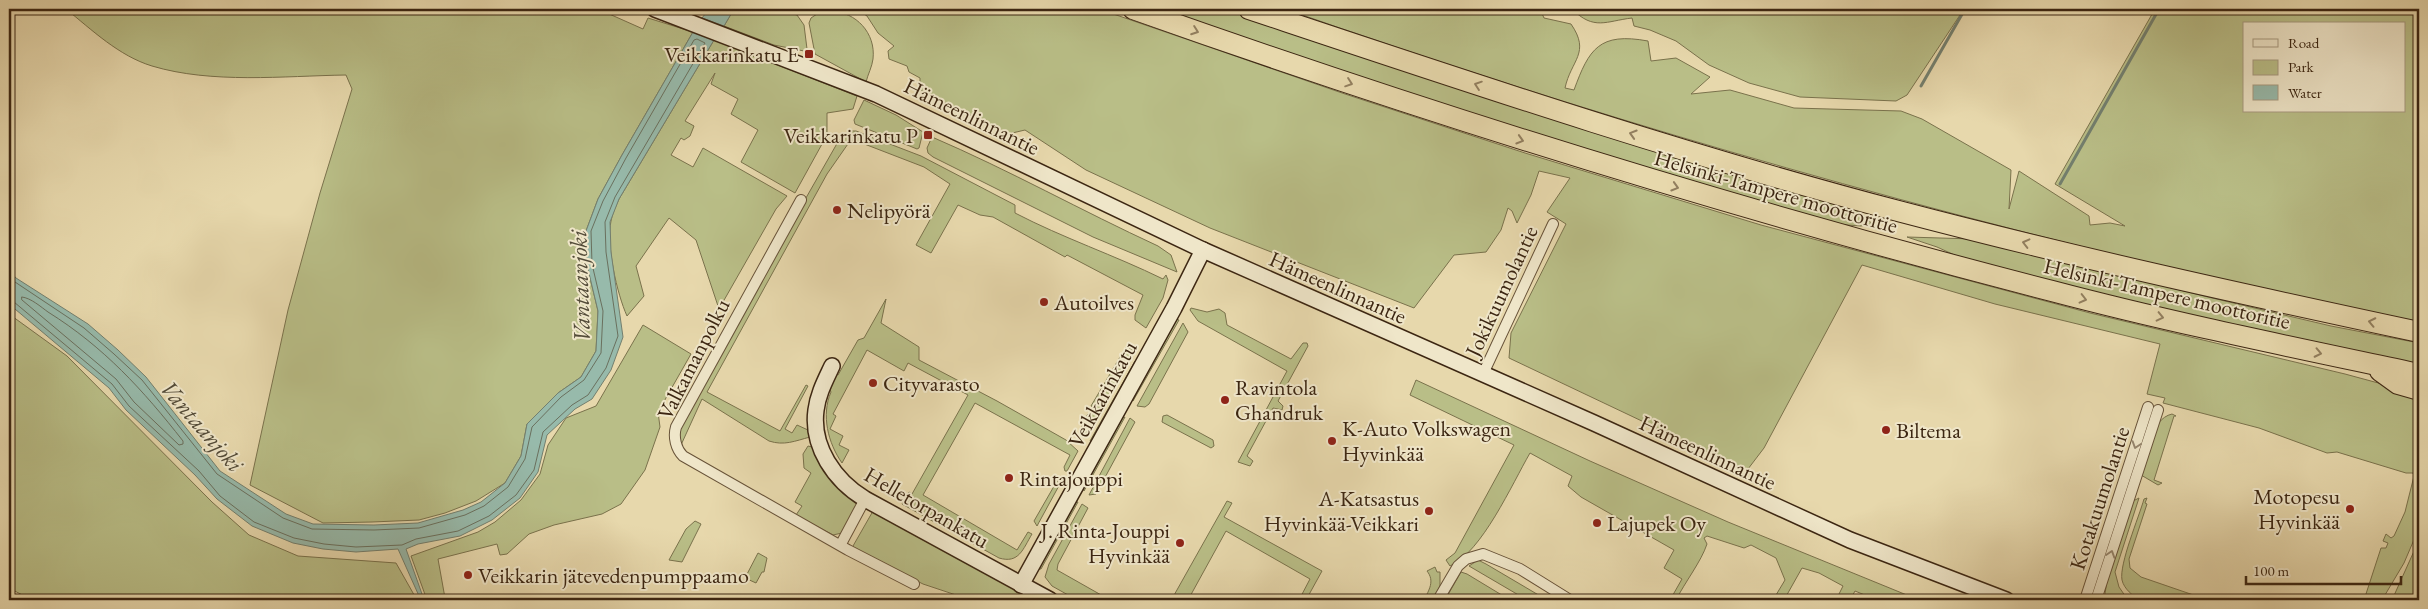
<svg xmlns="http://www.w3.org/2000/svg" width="2428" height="609" font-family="'EB Garamond',serif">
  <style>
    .green { fill: #b9be87; stroke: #7a724c; fill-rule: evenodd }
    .water { fill: #97baab; stroke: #737f6e }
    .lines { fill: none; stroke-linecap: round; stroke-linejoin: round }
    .shore { stroke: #6a705e; stroke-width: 1 }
    .stream { stroke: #737f6e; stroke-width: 3 }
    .street-casing { stroke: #675238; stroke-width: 12 }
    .secondary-casing { stroke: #3c2612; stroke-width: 18 }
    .highway-casing { stroke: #3c2612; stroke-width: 22 }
    .street { stroke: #efe6c9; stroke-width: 10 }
    .secondary { stroke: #efe6c9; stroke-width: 15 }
    .highway { stroke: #e7d8ac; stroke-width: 20 }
    .rail { stroke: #3c2612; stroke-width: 3; stroke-dasharray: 9 9; stroke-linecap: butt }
    .oneway { stroke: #927f5f }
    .oneway2 { stroke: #96866e }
    .poi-dot { fill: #8f2418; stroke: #efe6c9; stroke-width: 2 }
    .labels { text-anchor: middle; stroke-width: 4; stroke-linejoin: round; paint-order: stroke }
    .poi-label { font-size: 22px; fill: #3c2612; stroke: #efe6c9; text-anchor: start }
    .street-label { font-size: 22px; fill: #3c2612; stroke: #efe6c9 }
    .water-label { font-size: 24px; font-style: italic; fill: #534b38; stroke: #efe6c9 }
  </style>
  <rect width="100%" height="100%" fill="#e7d8ac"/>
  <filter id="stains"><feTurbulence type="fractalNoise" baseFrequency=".004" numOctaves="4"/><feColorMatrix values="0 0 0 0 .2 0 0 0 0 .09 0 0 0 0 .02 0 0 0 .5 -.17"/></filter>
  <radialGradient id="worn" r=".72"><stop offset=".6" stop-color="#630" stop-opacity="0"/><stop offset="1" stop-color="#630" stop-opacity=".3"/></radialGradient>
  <g class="green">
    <path d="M 66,9 L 598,9 L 643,29 L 648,18 L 693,32 L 622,155 L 598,199 L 586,231 L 587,265 L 598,311 L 596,351 L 581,377 L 558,393 L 527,424 L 521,456 L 505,483 L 476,501 L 445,513 L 419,520 L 372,522 L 323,523 L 250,485 L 288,310 L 320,193 L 352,89 L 346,75 C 283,76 212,84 152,66 C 119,56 92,30 66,9 Z"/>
    <path d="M 734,9 L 774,9 L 797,15 L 804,25 L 807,49 L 804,51 L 774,45 L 724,26 Z"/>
    <path d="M 857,9 L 1099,9 L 1345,94 L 1525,153 L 1761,225 L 2090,313 L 2345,374 L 2419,394 L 2419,528 L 2404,563 L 2382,600 L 2364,600 L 2381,548 L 2386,548 L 2388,543 L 2383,541 L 2386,534 L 2391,538 L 2394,536 L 2405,512 L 2414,476 L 2413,473 L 2406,473 L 2337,452 L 2327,453 L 2259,428 L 2163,403 L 2165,398 L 2147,394 L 2160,344 L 1995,304 L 1862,265 L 1764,448 L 1748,469 L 1743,469 L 1509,358 L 1511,333 L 1566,224 L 1547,212 L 1570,178 L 1539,171 L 1531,195 L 1517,223 L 1512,211 L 1508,208 L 1501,230 L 1486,252 L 1454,255 L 1414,308 L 1210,228 L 1086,170 L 1025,130 L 1008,134 L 920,90 L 920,78 L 909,72 L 907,66 L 889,59 L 888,51 L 894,46 L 878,33 L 867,16 Z"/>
    <path d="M 1161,9 L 1225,9 L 1312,39 L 1849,207 L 1862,213 L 1872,224 L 1861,226 L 1833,224 L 1420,99 Z"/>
    <path d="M 1285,9 L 1540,9 L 1544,18 L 1571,24 C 1591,53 1571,60 1565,88 L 1574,90 C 1589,49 1599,32 1648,41 L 1651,61 L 1676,58 L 1710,77 L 1691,94 L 1730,90 L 1794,108 L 1901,111 L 1922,119 L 2011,170 L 2009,209 L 2019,171 L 2089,216 L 2090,225 L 2110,223 L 2125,226 L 2055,184 L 2155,9 L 2419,9 L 2419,323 C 2340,306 2261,290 2182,271 C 1879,199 1579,112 1285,9 ZM 2244,24 L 2404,24 L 2404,111 L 2244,111 Z"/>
    <path d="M 1572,9 L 1964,9 L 1907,95 L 1896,101 L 1800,97 L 1749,83 L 1709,65 L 1676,41 L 1650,30 L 1634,26 L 1632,18 C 1606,21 1594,31 1572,9 Z"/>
    <path d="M 831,11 C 856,12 876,33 873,59 C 872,67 868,74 866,82 L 815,54 L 809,23 L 811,18 L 820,12 Z"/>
    <path d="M 714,40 L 857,96 L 853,109 L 827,113 L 827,135 L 795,193 L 741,162 L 758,130 L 731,114 L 738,99 L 711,84 L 715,73 L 685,121 L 694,126 L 690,136 L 684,140 L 681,138 L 671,155 L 693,167 L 703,148 L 787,196 L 776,209 L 719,309 L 696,240 L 669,218 L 636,266 L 644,296 L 627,316 C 617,294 606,245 611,221 C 612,214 616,206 619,199 Z"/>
    <path d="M 864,100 L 896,115 L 923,132 L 919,148 L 917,149 L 855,124 L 854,120 Z"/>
    <path d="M 850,131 L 856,131 L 921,156 L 1015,205 L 1015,213 C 1063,238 1114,255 1163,279 L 1166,275 L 1168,280 L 1163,298 L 1146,328 L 1135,320 L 1135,315 L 1143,295 L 1067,255 L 1065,257 L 993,217 L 980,215 L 958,205 L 931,253 L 916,245 L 950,184 L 924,167 L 854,140 L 850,141 L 827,174 L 707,392 L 780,431 L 806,385 L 808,386 L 785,429 L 792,433 L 797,425 L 808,430 L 810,437 C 795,441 784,446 769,441 L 702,399 L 681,445 L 678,433 L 778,247 L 839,140 Z"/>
    <path d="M 932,137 C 1009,170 1082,211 1158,246 L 1171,255 L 1177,272 L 1093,237 L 933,157 L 928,153 L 927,148 Z"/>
    <path d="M 1907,237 L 1974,239 L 2208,297 L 2331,326 L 2419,343 L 2419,366 L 2117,299 L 1972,263 L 1937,247 Z"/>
    <path d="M 886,299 L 881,323 L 919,347 L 919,360 L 997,401 L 1066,440 L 1078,451 L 1067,471 L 1065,471 L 1064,467 L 1070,455 L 975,403 L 923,495 L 1017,550 L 1028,532 L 1032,534 C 1023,549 1019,564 999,558 L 902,504 L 909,492 L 912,494 L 968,395 L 908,363 L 904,371 L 867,350 L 833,414 L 836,416 L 830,429 L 843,436 L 839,445 L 849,450 L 842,463 C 828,443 821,415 831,392 L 828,385 L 835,373 L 838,375 L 858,340 L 864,338 Z"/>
    <path d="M 1191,308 L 1207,312 L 1219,309 L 1225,313 L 1227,325 L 1291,359 L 1303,343 L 1307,343 L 1308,346 L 1278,401 L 1283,406 L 1282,410 L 1273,408 L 1247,456 L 1253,461 L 1250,466 L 1238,462 L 1287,371 L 1198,321 L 1190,310 Z"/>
    <path d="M 9,314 L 67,356 L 212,502 L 249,535 L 298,556 L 396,563 L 417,600 L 32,600 L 9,588 Z"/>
    <path d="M 1176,319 L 1179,320 L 1133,401 L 1133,395 Z"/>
    <path d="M 1183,323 L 1188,332 L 1149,404 L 1145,407 L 1137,406 Z"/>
    <path d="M 643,325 L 691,354 L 658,412 L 660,427 L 645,470 L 621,504 L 602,514 L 554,525 L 529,534 L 507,554 L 500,555 L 497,544 L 438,559 L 445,598 L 427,600 L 411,556 L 478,532 L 495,522 L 521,500 L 540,474 L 548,445 L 566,418 L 596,406 Z"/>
    <path d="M 1126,347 L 1134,350 L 1086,437 C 1079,427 1082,423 1088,414 L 1090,415 L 1094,408 L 1091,406 Z"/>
    <path d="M 1135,361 L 1136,362 L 1091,442 L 1090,441 Z"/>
    <path d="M 1416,380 L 1590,461 L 1728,522 L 1919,600 L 1877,600 L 1855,591 L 1850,600 L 1836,600 L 1843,586 L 1819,573 L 1802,568 L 1784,600 L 1773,600 L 1785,580 L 1776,558 L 1751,545 L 1744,548 L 1707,536 L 1704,538 L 1707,544 C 1701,562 1685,582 1676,600 L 1670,600 L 1682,579 L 1664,568 L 1674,550 L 1581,497 L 1568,486 L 1572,476 L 1530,453 C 1512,484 1482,552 1450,566 L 1446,560 L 1455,553 L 1514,445 L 1410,395 Z"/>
    <path d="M 2172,414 L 2176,416 L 2174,416 L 2154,480 L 2162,483 L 2158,485 L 2141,475 C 2147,456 2150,419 2172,414 Z"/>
    <path d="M 1167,415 L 1213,440 L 1214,446 L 1211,448 L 1162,422 L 1163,416 Z"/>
    <path d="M 1125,417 L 1084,491 L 1083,487 L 1121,419 Z"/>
    <path d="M 1130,418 L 1135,422 L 1096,494 L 1089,495 Z"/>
    <path d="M 808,446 L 812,447 L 829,478 L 855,501 L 857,505 L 842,533 L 833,535 L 796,515 L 802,506 L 795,502 L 811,473 L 804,468 L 803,454 Z"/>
    <path d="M 1057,481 L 1061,482 L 1037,526 L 1034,521 Z"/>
    <path d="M 2139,498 L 2115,572 L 2119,587 L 2128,600 L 2104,600 L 2107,581 L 2131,502 Z"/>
    <path d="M 2147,498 L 2145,503 L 2147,504 L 2129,559 L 2130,568 L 2141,577 L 2208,600 L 2140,600 C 2133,596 2124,589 2122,580 C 2119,564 2139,517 2144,499 Z"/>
    <path d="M 1227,501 L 1232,503 L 1224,517 L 1322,571 L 1306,600 L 1299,600 L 1310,579 L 1226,531 L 1188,600 L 1176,600 L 1177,598 L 1173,597 Z"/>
    <path d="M 1075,502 L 1078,502 L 1041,569 L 1038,569 Z"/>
    <path d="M 1082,504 L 1088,508 L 1058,564 L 1057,570 L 1110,600 L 1077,600 L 1052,586 L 1045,577 L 1049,564 Z"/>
    <path d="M 873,511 L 1030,597 L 1029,600 L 971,600 L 923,584 L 854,549 L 853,546 Z"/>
    <path d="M 695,521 L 701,524 L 682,562 L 669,560 L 686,529 Z"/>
    <path d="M 2419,540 L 2419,600 L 2392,600 Z"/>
    <path d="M 758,553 L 767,558 L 764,572 L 762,572 L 756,583 L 745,578 Z"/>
    <path d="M 1478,560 L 1486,564 L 1547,600 L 1527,600 L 1469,566 Z"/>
    <path d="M 1435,567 L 1437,572 L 1440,572 L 1440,586 L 1433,600 L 1424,600 C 1429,590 1435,581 1427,571 Z"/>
    <path d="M 1461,572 L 1467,574 L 1510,600 L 1445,600 Z"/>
  </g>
  <g class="water">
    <path d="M 709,9 L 734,9 L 724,26 L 702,18 Z"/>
    <path d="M 693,32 L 714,40 L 619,199 L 610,222 L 611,252 L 623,337 L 611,370 L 592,399 L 575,409 L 547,435 L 538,472 L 520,498 L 492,520 L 460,536 L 418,544 L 406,549 L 422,594 L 419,596 L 398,549 L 356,552 L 323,549 L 293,543 L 252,526 L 217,499 L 195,475 L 126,410 L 109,388 L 9,304 L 9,270 L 16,278 L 88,324 L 118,350 L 146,377 L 220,471 L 286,514 L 313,524 L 374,525 L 418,523 L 463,510 L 481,502 L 505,483 L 521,456 L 527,424 L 558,393 L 581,377 L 596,351 L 598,311 L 587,265 L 586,231 L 598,199 L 622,155 Z"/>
  </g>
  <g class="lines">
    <g class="shore">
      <path d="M 9,278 L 84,328 L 114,354 L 142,380 L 217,474 L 283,518 L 312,529 L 374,530 L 419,528 L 465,515 L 484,506 L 508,487 L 525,459 L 532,427 L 561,397 L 584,380 L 601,353 L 603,311 L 592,264 L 591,231 L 603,201 L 626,158 L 694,40 L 697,39 L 705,43 L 615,197 L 605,222 L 606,252 L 618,336 L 606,368 L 588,395 L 572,405 L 543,432 L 534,470 L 516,495 L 489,516 L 458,531 L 416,539 L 402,545 L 356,547 L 324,544 L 294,538 L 254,522 L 220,496 L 199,471 L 129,406 L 112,384 L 14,302 L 9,301"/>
      <path d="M 22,297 C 31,298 41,307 48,312 C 104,347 143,390 183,441 L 183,444 L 179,445 L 134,402 L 116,379 L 22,300 Z"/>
    </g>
    <g class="stream">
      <path d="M 1921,86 L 1965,9"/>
      <path d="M 2060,184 L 2159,9"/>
    </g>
    <g class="street-casing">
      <g id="street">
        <path d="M 801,200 L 676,427 C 673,437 676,449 683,456 L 848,550 L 914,584"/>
        <path d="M 1483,374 L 1553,224"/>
        <path d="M 841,544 L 865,499"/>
        <path d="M 1438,600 L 1458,566 L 1466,559 L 1483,554 L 1520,569 L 1570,600"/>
        <path d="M 2085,600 L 2148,407"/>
        <path d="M 2096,600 L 2158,410"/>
      </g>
    </g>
    <g class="secondary-casing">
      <g id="secondary">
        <path d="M 655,9 L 876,94 L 1203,250 L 1594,423 L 1850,540 L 2006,600"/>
        <path d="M 832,366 C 825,381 818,394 816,410 C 811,447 835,481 865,499 L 1050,600"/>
        <path d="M 1021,585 L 1174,308 L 1203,250"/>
      </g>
    </g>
    <g class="highway-casing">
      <g id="highway">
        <path d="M 1133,9 C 1435,116 1741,211 2052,291 C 2173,323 2297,348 2419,374"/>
        <path d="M 1249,9 C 1465,81 1681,154 1902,212 C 2073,257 2246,295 2419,332"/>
        <path d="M 2380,371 L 2398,384 L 2419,390"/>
      </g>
    </g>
    <use href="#street" class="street"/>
    <use href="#secondary" class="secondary"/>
    <use href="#highway" class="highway"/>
    <path class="rail" d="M 9,593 L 22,600"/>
  </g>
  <defs><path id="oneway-chevron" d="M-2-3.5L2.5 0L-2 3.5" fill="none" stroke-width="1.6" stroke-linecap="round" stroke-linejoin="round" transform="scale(1.25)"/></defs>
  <g class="oneway">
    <use href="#oneway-chevron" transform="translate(1195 31) rotate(20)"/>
    <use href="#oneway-chevron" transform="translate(1349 83) rotate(19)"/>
    <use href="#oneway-chevron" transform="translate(1478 85) rotate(-161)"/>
    <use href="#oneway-chevron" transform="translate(1633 134) rotate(-163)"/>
    <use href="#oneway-chevron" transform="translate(1520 140) rotate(17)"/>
    <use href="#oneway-chevron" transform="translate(1675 187) rotate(17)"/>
    <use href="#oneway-chevron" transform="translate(2026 243) rotate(-166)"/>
    <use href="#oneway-chevron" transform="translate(2083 299) rotate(14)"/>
    <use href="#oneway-chevron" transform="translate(2160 317) rotate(13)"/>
    <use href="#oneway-chevron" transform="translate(2372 322) rotate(-168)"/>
    <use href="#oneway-chevron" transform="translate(2318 353) rotate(12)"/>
  </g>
  <g class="oneway2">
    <use href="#oneway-chevron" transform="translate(2136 445) rotate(108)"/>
    <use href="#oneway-chevron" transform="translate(2111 554) rotate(-72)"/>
  </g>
  <g class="poi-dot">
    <rect x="804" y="49" width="10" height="10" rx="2.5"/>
    <rect x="923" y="130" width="10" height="10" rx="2.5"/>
    <circle cx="837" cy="210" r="5"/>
    <circle cx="1044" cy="302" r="5"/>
    <circle cx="873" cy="383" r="5"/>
    <circle cx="1225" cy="400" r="5"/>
    <circle cx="1886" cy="430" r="5"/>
    <circle cx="1332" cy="441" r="5"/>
    <circle cx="1009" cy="478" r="5"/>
    <circle cx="2350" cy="509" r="5"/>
    <circle cx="1429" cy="511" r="5"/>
    <circle cx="1597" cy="523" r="5"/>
    <circle cx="1180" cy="543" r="5"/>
    <circle cx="468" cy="575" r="5"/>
  </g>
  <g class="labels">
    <g class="poi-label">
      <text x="799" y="62" text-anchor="end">Veikkarinkatu E</text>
      <text x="918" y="143" text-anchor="end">Veikkarinkatu P</text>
      <text x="847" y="218">Nelipyörä</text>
      <text x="1054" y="310">Autoilves</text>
      <text x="883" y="391">Cityvarasto</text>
      <text x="1235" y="395">Ravintola<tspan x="1235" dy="25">Ghandruk</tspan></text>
      <text x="1342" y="436">K-Auto Volkswagen<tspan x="1342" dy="25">Hyvinkää</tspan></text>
      <text x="1896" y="438">Biltema</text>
      <text x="1019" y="486">Rintajouppi</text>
      <text x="2340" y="504" text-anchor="end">Motopesu<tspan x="2340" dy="25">Hyvinkää</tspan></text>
      <text x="1419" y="506" text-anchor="end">A-Katsastus<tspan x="1419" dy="25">Hyvinkää-Veikkari</tspan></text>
      <text x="1607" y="531">Lajupek Oy</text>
      <text x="1170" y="538" text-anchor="end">J. Rinta-Jouppi<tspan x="1170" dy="25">Hyvinkää</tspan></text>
      <text x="478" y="583">Veikkarin jätevedenpumppaamo</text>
    </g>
    <g class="street-label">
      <text transform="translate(972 116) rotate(26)" y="8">Hämeenlinnantie</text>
      <text transform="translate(1776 191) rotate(16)" y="8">Helsinki-Tampere moottoritie</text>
      <text transform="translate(1338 287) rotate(24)" y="8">Hämeenlinnantie</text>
      <text transform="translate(1501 291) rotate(-65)" y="8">Jokikuumolantie</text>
      <text transform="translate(2167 293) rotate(13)" y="8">Helsinki-Tampere moottoritie</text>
      <text transform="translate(693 359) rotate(-63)" y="8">Valkamanpolku</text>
      <text transform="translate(1102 394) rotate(-61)" y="8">Veikkarinkatu</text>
      <text transform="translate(1708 452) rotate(25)" y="8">Hämeenlinnantie</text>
      <text transform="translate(2099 498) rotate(-72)" y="8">Kotakuumolantie</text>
      <text transform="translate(927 507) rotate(30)" y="8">Helletorpankatu</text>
    </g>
    <g class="water-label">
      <text transform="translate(580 286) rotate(-92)" y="8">Vantaanjoki</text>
      <text transform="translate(202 426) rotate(49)" y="8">Vantaanjoki</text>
    </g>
  </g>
  <rect width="2428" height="609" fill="none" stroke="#e7d8ac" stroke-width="30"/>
  <rect x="10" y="10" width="2408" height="589" fill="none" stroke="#3c2612" stroke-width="2.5"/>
  <rect x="15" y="15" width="2398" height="579" fill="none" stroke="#3c2612"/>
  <rect x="2243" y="22" width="162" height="90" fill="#efe6c9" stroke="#a79980"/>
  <rect x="2253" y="39" width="25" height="8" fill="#efe6c9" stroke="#a79980"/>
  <text x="2288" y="48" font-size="15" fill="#3c2612">Road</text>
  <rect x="2253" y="60" width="25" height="15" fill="#b9be87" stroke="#a79980"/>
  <text x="2288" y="72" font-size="15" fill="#3c2612">Park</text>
  <rect x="2253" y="85" width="25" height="15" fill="#97baab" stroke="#a79980"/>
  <text x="2288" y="98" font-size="15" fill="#3c2612">Water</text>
  <path d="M2246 576v8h155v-8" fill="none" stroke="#3c2612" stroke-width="2.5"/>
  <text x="2253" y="576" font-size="15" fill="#3c2612" stroke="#efe6c9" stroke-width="4" paint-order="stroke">100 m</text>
  <rect width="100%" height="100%" filter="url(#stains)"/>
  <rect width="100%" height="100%" fill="url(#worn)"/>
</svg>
